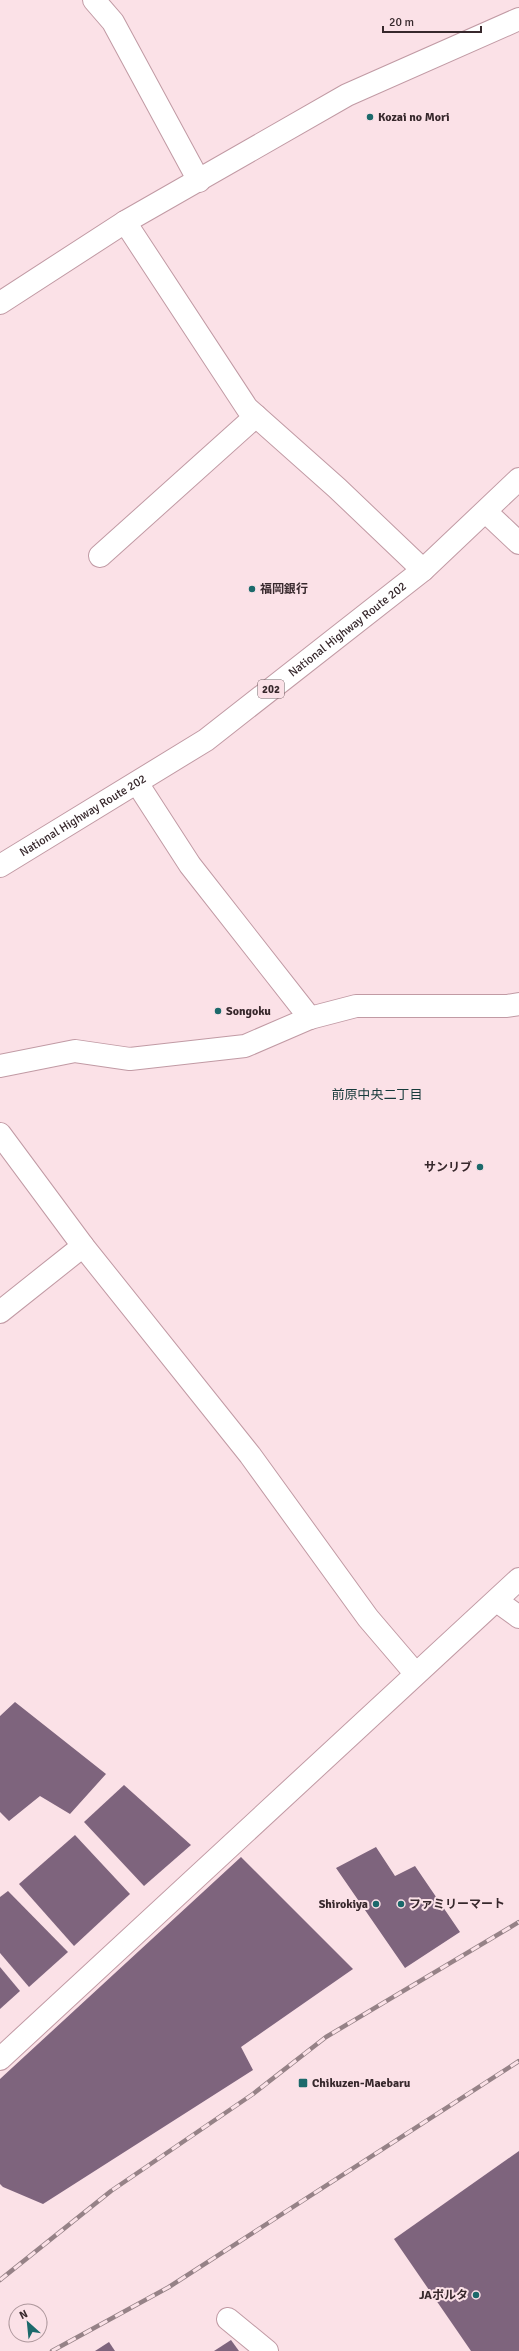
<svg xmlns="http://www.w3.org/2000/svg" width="519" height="2351" font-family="Signika,'Noto Sans JP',sans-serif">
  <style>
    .building { fill: #7e647d }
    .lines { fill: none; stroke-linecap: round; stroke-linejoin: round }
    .minor-casing { stroke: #c19aa4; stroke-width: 24 }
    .tertiary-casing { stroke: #c19aa4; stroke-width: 24 }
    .trunk-casing { stroke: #c19aa4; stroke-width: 24 }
    .minor { stroke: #fff; stroke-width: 22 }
    .tertiary { stroke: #fff; stroke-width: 22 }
    .trunk { stroke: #fff; stroke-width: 22 }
    .rail-casing { stroke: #968287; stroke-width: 4.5 }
    .rail { stroke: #fbe1e7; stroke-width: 3; stroke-dasharray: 9; stroke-linecap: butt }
    .poi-dot { fill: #1c696b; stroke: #fbe1e7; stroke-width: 1.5 }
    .labels { text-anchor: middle; stroke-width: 4; stroke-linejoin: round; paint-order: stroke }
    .shield { fill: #fbe1e7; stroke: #726064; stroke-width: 1 }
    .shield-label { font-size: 11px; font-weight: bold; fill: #37282c }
    .poi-label { font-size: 12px; font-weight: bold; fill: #37282c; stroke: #fbe1e7; text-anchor: start }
    .street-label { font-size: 12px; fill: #37282c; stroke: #fbe1e7 }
    .neighbourhood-label { font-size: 13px; fill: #173a3b; stroke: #fbe1e7 }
  </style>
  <rect width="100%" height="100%" fill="#fbe1e7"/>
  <g class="building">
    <path d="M 15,1702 L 106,1774 L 70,1814 L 40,1796 L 9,1821 L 0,1812 L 0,1716 Z"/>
    <path d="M 124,1785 L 191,1845 L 144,1886 L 84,1822 Z"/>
    <path d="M 75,1835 L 130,1894 L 74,1946 L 19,1884 Z"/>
    <path d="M 376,1847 L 395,1876 L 415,1866 L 460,1932 L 405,1968 L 336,1868 Z"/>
    <path d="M 241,1857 L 353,1969 L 241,2047 L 253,2070 L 43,2204 L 3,2187 L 0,2184 L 0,2079 Z"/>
    <path d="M 8,1891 L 68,1952 L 29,1987 L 0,1953 L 0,1897 Z"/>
    <path d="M 0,1967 L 20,1991 L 0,2009 Z"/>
    <path d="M 519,2151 L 519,2351 L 471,2351 L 394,2239 Z"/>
    <path d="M 231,2340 L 239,2351 L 214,2351 Z"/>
    <path d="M 109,2342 L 115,2351 L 95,2351 Z"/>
  </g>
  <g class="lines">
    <g class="minor-casing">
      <g id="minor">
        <path d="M 94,0 L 113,22 L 199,181"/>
        <path d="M 125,222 L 247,408 L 337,488 L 423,570"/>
        <path d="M 0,303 L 125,222 L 347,95 L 519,19"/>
        <path d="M 486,512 L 519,543"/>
        <path d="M 100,556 L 256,416"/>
        <path d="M 137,783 L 190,865 L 310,1018"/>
        <path d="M 0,1066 L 75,1051 L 130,1059 L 245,1046 L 310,1018 L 356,1006 L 507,1006 L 519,1004"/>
        <path d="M 0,1134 L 83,1246 L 250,1455 L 368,1618 L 415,1673"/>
        <path d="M 0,1312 L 83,1246"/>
        <path d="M 497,1601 L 519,1617"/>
        <path d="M 228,2319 L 267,2351"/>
      </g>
    </g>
    <g class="tertiary-casing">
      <path id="tertiary" d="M 0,2059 L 519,1579"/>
    </g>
    <g class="trunk-casing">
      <g id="trunk">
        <path id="s1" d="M 0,866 L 206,740 L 423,570 L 519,479"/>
      </g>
    </g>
    <use href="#minor" class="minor"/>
    <use href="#tertiary" class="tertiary"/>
    <use href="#trunk" class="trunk"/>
    <g class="rail-casing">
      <g id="rail">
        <path d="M 0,2280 L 111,2191 L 253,2094 L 326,2037 L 519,1922"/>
        <path d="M 52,2351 L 169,2287 L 519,2061"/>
      </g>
    </g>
    <use href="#rail" class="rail"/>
  </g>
  <g class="poi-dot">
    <circle cx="370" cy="117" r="4"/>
    <circle cx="252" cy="589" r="4"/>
    <circle cx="218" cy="1011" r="4"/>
    <circle cx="480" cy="1167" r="4"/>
    <circle cx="376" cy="1904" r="4"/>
    <circle cx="401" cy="1904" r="4"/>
    <rect x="298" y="2078" width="10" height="10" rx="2"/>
    <circle cx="476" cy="2295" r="4"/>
  </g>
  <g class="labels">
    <rect class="shield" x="258" y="680" width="26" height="18" rx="3"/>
    <g class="shield-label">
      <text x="271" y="693">202</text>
    </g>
    <g class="poi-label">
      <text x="378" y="121">Kozai no Mori</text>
      <text x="260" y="593">福岡銀行</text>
      <text x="226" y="1015">Songoku</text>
      <text x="472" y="1171" text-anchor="end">サンリブ</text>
      <text x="368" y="1908" text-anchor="end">Shirokiya</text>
      <text x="409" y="1908">ファミリーマート</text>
      <text x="312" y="2087">Chikuzen-Maebaru</text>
      <text x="468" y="2299" text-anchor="end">JAポルタ</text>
    </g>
    <g class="street-label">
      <text dy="4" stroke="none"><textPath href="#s1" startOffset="421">National Highway Route 202</textPath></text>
      <text dy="4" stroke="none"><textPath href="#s1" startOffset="97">National Highway Route 202</textPath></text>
    </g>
    <g class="neighbourhood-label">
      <text x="377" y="1099">前原中央二丁目</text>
    </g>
  </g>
  <g transform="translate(28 2323) rotate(333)"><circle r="19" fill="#fbe1e7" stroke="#ad979c"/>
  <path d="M0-3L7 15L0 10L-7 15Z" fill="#1c696b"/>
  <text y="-6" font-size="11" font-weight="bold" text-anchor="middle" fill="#37282c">N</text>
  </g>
  <path d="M383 26v6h98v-6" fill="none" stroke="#37282c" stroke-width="2"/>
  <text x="389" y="26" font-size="12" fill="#37282c" stroke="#fbe1e7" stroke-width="3" paint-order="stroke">20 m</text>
</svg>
